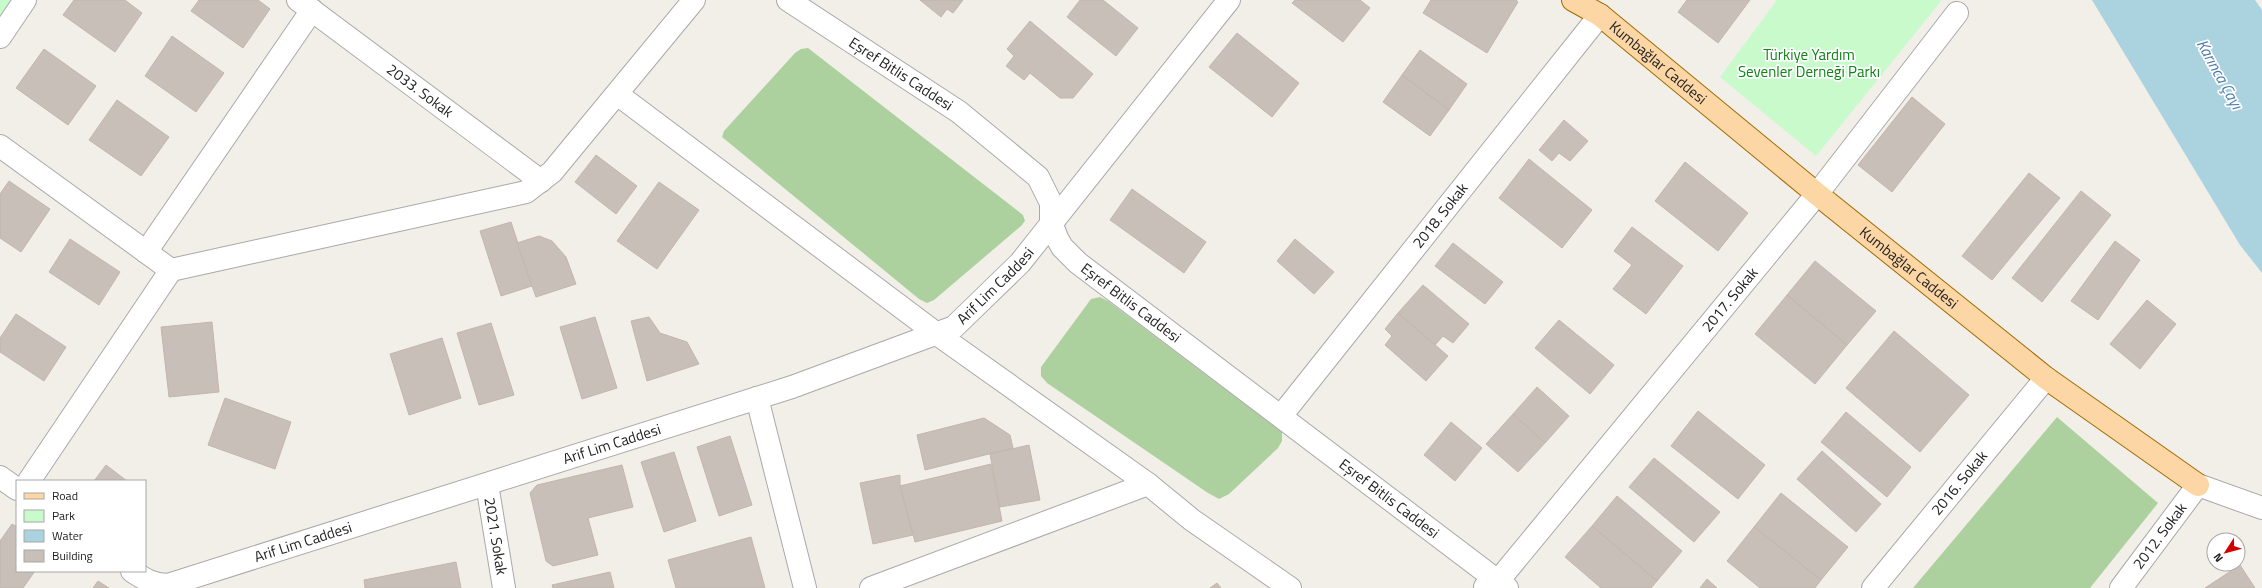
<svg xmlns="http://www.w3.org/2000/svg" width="2262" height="588" font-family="'Titillium Web',sans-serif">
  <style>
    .forest { fill: #add19e }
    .park { fill: #c8facc }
    .water { fill: #aad3df }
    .building { fill: #c7bfb8; stroke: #c4b6ab }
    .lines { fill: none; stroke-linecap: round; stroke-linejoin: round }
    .minor-casing { stroke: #a9a9a9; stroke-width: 24 }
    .major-casing { stroke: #a06b00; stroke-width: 24 }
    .minor { stroke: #fff; stroke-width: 22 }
    .major { stroke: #fcd6a4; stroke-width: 22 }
    .labels { text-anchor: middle; stroke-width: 3.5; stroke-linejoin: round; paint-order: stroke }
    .park-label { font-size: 15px; fill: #0c8416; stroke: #fff }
    .street-label { font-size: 15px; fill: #222; stroke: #fff }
    .water-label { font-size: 16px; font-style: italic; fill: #4a7aab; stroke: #fff }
  </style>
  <rect width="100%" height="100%" fill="#f2efe9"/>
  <g class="forest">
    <path d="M 808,48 L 1023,215 L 1025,221 L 1021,226 L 934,300 L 927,303 L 919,299 L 722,137 L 724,131 L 795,53 L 801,49 Z"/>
    <path d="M 1100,297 L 1108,301 L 1282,432 L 1282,441 L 1278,448 L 1229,494 L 1219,499 L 1208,493 L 1047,383 L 1041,376 L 1041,367 L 1091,299 Z"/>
    <path d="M 2057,417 L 2158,503 L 2090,588 L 1913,588 Z"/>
  </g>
  <g class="park">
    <path d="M 0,0 L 25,0 L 0,37 Z"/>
    <path d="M 1777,0 L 1942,0 L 1816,156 L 1720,77 Z"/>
  </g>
  <path class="water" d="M 2092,0 L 2255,0 L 2262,10 L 2262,273 L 2240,245 Z"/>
  <g class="building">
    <path d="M 74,0 L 125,0 L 142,13 L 115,52 L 63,15 Z"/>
    <path d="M 199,0 L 258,0 L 270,9 L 243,48 L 191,11 Z"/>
    <path d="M 920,0 L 963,0 L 953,13 L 947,9 L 941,17 Z"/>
    <path d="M 1080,0 L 1103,0 L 1138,28 L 1116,56 L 1067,17 Z"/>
    <path d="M 1295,0 L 1360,0 L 1370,8 L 1343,42 L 1292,3 Z"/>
    <path d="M 1431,0 L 1516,0 L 1518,2 L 1487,53 L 1423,13 Z"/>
    <path d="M 1687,0 L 1750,0 L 1718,43 L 1678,12 Z"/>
    <path d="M 1030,21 L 1093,74 L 1073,98 L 1060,98 L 1030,73 L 1024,80 L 1006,66 L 1014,56 L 1007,49 Z"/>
    <path d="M 1237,33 L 1299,83 L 1272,117 L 1209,67 Z"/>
    <path d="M 172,36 L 224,73 L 196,112 L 145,76 Z"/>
    <path d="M 44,49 L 96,86 L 68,125 L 16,88 Z"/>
    <path d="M 1420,50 L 1467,84 L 1449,110 L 1402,75 Z"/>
    <path d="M 1402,75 L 1449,110 L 1430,136 L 1383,102 Z"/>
    <path d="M 1912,97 L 1945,124 L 1892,192 L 1858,165 Z"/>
    <path d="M 117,100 L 169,137 L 141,176 L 89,140 Z"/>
    <path d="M 1564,120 L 1588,141 L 1570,161 L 1559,153 L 1552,161 L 1539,150 Z"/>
    <path d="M 596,155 L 637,186 L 616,214 L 575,182 Z"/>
    <path d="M 1529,159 L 1592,210 L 1562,248 L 1499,198 Z"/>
    <path d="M 1685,162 L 1748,213 L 1718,251 L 1655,201 Z"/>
    <path d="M 2029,173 L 2060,198 L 1992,280 L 1962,256 Z"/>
    <path d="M 9,181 L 50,209 L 21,252 L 0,238 L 0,194 Z"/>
    <path d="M 659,182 L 699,210 L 657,269 L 617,241 Z"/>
    <path d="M 1132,189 L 1206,242 L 1184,273 L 1110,220 Z"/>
    <path d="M 2081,191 L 2111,215 L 2042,302 L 2012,278 Z"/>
    <path d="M 511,222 L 532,286 L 501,296 L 480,231 Z"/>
    <path d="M 1632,227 L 1683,266 L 1646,314 L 1613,289 L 1632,265 L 1614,251 Z"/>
    <path d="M 539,236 L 552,241 L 566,257 L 576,284 L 536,297 L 517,243 Z"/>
    <path d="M 70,239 L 120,272 L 99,305 L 49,272 Z"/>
    <path d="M 1295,239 L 1334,272 L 1314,294 L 1277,261 Z"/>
    <path d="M 2115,241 L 2140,260 L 2098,320 L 2071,301 Z"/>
    <path d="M 1453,243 L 1503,282 L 1485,304 L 1435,266 Z"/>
    <path d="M 1815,261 L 1876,311 L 1847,345 L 1787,295 Z"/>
    <path d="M 1423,285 L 1469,324 L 1453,343 L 1443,336 L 1435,345 L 1398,313 Z"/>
    <path d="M 1787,295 L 1847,345 L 1815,384 L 1755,334 Z"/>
    <path d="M 2147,300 L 2176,324 L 2140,369 L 2110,344 Z"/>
    <path d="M 1398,313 L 1448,356 L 1426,381 L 1385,345 L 1392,336 L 1385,329 Z"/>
    <path d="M 16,314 L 66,347 L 44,381 L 0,352 L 0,338 Z"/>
    <path d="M 595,317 L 617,388 L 582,399 L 560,327 Z"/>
    <path d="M 649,317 L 660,333 L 687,342 L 699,364 L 647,381 L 631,321 Z"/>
    <path d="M 1559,320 L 1614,365 L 1590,394 L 1535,348 Z"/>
    <path d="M 212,322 L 219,392 L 169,397 L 161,327 Z"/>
    <path d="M 491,323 L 514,395 L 479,405 L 457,333 Z"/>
    <path d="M 1894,331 L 1969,395 L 1920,452 L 1846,388 Z"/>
    <path d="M 442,338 L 461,398 L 409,415 L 390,354 Z"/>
    <path d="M 1537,387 L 1569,416 L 1545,443 L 1513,414 Z"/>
    <path d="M 225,398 L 291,422 L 275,469 L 208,445 Z"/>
    <path d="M 1698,411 L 1765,465 L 1738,499 L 1671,446 Z"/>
    <path d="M 1846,412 L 1911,467 L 1887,497 L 1821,442 Z"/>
    <path d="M 1513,414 L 1545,443 L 1518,472 L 1486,444 Z"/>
    <path d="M 984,418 L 1010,435 L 1013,448 L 925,470 L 917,435 Z"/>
    <path d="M 1451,422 L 1482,448 L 1455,481 L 1424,455 Z"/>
    <path d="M 730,436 L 752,505 L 719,516 L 697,447 Z"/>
    <path d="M 1029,445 L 1040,500 L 1000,507 L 990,454 Z"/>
    <path d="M 1822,451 L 1881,504 L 1856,532 L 1797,479 Z"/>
    <path d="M 674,452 L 696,521 L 664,532 L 641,462 Z"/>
    <path d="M 1654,458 L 1720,512 L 1694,542 L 1629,487 Z"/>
    <path d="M 991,464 L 1002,521 L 915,542 L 900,486 Z"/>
    <path d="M 106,465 L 127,481 L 94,481 Z"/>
    <path d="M 622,465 L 633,507 L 588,518 L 598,555 L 553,566 L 546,561 L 530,493 L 537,485 Z"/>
    <path d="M 900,475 L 900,486 L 913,535 L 873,544 L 860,483 Z"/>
    <path d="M 1781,493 L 1848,547 L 1821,580 L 1754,527 Z"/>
    <path d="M 1617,496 L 1682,551 L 1657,581 L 1592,526 Z"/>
    <path d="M 12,524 L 17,527 L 17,571 L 35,571 L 23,588 L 0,588 L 0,541 Z"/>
    <path d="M 1592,526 L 1657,581 L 1651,588 L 1601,588 L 1565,557 Z"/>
    <path d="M 1754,527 L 1821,580 L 1815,588 L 1760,588 L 1727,561 Z"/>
    <path d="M 751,537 L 765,588 L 676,588 L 668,560 Z"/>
    <path d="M 456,562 L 461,588 L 365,588 L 364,580 Z"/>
    <path d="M 2240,565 L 2255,588 L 2205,588 Z"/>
    <path d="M 610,572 L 614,588 L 553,588 L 552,585 Z"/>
    <path d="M 1707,579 L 1717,588 L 1700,588 Z"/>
    <path d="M 98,581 L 109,588 L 93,588 Z"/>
    <path d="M 1217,583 L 1221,588 L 1210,588 Z"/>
  </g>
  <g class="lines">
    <g class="minor-casing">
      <g id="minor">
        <path id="s1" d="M 298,0 L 541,181"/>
        <path id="s2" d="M 788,0 L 959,112 L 1038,177 L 1051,203 L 1051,222 L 1057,238 L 1062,247 L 1078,263 L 1507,588"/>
        <path d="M 0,37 L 25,0"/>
        <path d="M 617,94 L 937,334 L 1148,484"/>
        <path d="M 0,146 L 171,270 L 29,481"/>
        <path d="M 146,252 L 312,10"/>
        <path d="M 171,270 L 526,192 L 552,172 L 694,0"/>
        <path d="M 757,398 L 805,588"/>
        <path id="s3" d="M 1281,416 L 1600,15"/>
        <path d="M 0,477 L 17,489"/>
        <path id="s4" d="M 487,484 L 504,588"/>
        <path id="s5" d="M 132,571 C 144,579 153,585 168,585 L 792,387 L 954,327 L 1020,263 L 1229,0"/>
        <path id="s6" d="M 1485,587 L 1498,581 L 1817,194 L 1957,13"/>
        <path d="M 871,588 L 1148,484 L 1192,520 L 1290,588"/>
        <path id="s7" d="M 1873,588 L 2046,378"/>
        <path id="s8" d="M 2121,588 L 2198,485 L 2262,508"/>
      </g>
    </g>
    <g class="major-casing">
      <g id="major">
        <path id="s9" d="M 1573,0 L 1600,15 L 1817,194 L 2046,378 L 2198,485"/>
      </g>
    </g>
    <use href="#minor" class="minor"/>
    <use href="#major" class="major"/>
  </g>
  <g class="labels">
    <g class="park-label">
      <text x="1809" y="60">Türkiye Yardım<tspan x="1809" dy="17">Sevenler Derneği Parkı</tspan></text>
    </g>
    <g class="street-label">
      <text dy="5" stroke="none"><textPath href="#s9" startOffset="106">Kumbağlar Caddesi</textPath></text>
      <text dy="5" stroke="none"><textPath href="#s2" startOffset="135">Eşref Bitlis Caddesi</textPath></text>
      <text dy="5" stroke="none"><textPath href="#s1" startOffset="152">2033. Sokak</textPath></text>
      <text dy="5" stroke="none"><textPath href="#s3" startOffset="256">2018. Sokak</textPath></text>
      <text dy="5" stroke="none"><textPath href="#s9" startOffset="430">Kumbağlar Caddesi</textPath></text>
      <text dy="5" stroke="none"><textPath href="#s5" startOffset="925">Arif Lim Caddesi</textPath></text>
      <text dy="5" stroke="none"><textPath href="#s6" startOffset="379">2017. Sokak</textPath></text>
      <text dy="5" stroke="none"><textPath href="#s2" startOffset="471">Eşref Bitlis Caddesi</textPath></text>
      <text dy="5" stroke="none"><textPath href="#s5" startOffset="505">Arif Lim Caddesi</textPath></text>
      <text dy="5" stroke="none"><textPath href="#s7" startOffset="136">2016. Sokak</textPath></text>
      <text dy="5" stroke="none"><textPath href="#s2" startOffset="795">Eşref Bitlis Caddesi</textPath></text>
      <text dy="5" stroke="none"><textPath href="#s4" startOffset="53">2021. Sokak</textPath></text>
      <text dy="5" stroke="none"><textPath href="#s8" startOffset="65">2012. Sokak</textPath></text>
      <text dy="5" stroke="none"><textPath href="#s5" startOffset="181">Arif Lim Caddesi</textPath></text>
    </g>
    <g class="water-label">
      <text transform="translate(2220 74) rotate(61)" y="6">Karınca Çayı</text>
    </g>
  </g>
  <rect x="16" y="480" width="130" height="92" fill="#ffffff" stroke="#a7a7a7"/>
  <rect x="24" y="493" width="20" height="6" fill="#fcd6a4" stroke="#a7a7a7"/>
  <text x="52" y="500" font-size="12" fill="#222222">Road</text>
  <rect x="24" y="510" width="20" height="12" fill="#c8facc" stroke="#a7a7a7"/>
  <text x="52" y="520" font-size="12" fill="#222222">Park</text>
  <rect x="24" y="530" width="20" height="12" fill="#aad3df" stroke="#a7a7a7"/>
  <text x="52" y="540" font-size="12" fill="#222222">Water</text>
  <rect x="24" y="550" width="20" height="12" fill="#c7bfb8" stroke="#a7a7a7"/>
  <text x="52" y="560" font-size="12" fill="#222222">Building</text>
  <g transform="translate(2226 552) rotate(234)"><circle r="19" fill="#ffffff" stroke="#a7a7a7"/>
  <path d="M0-3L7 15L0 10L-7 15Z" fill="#d40000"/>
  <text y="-6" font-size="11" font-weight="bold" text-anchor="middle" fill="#222222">N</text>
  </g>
</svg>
